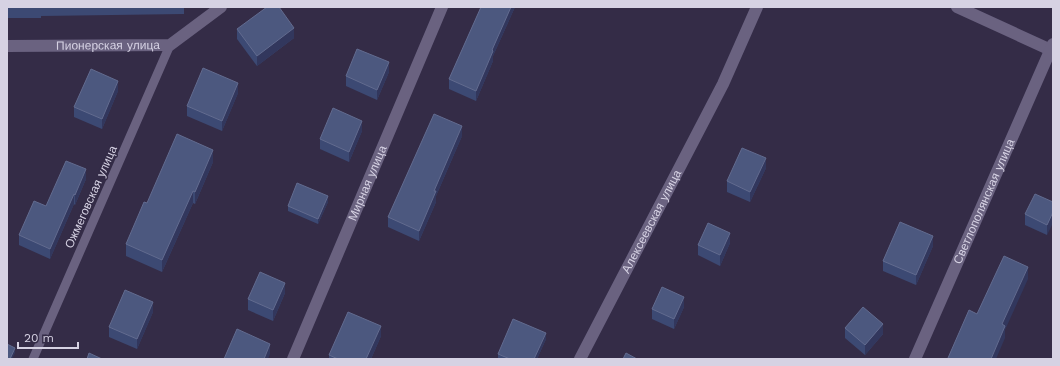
<svg xmlns="http://www.w3.org/2000/svg" width="1060" height="366" font-family="'Work Sans',sans-serif">
  <style>
    .lines { fill: none; stroke-linecap: round; stroke-linejoin: round }
    .service { stroke: #6a6280; stroke-width: 9 }
    .minor { stroke: #6a6280; stroke-width: 12 }
    .wall { fill: #3c4973 }
    .shaded-wall { fill: #32375d }
    .building { fill: #4c587f; stroke: #626b8f }
    .labels { text-anchor: middle; stroke-width: 3; stroke-linejoin: round; paint-order: stroke }
    .street-label { font-size: 12px; fill: #d6d2e3; stroke: #342c47 }
  </style>
  <rect width="100%" height="100%" fill="#342c47"/>
  <g class="lines">
    <path class="service" d="M 33,359 L 170,45"/>
    <g class="minor">
      <path d="M 957,7 L 1053,51"/>
      <path id="s1" d="M 7,46 L 170,45 L 221,7"/>
      <path id="s2" d="M 293,359 L 442,7"/>
      <path id="s3" d="M 580,359 L 723,84 L 757,7"/>
      <path id="s4" d="M 915,359 L 1053,44"/>
    </g>
  </g>
  <g class="wall">
    <path d="M 7,7 L 184,7 L 184,14 L 41,16 L 41,18 L 7,18 Z"/>
    <path d="M 481,7 L 515,7 L 493,56 L 493,61 L 476,101 L 449,89 L 449,79 Z"/>
    <path d="M 237,29 L 294,38 L 257,66 L 237,39 Z"/>
    <path d="M 389,72 L 377,100 L 346,86 L 346,76 Z"/>
    <path d="M 118,91 L 102,129 L 74,117 L 74,107 Z"/>
    <path d="M 238,93 L 222,131 L 187,116 L 187,106 Z"/>
    <path d="M 362,131 L 349,162 L 320,149 L 320,139 Z"/>
    <path d="M 462,136 L 436,196 L 436,202 L 419,241 L 388,227 L 388,217 Z"/>
    <path d="M 213,162 L 195,204 L 193,203 L 162,272 L 126,256 L 126,244 L 147,203 Z"/>
    <path d="M 766,168 L 750,202 L 727,192 L 727,181 Z"/>
    <path d="M 86,179 L 75,205 L 74,204 L 50,259 L 19,245 L 19,235 L 46,206 Z"/>
    <path d="M 328,202 L 318,224 L 288,211 L 288,206 Z"/>
    <path d="M 1053,202 L 1047,235 L 1025,225 L 1025,214 Z"/>
    <path d="M 730,243 L 720,266 L 698,255 L 698,245 Z"/>
    <path d="M 933,246 L 916,285 L 883,271 L 883,261 Z"/>
    <path d="M 285,293 L 273,321 L 248,310 L 248,299 Z"/>
    <path d="M 684,307 L 674,329 L 652,319 L 652,309 Z"/>
    <path d="M 153,312 L 137,349 L 109,337 L 109,327 Z"/>
    <path d="M 845,328 L 883,334 L 865,355 L 845,338 Z"/>
    <path d="M 381,336 L 371,359 L 329,359 L 329,355 Z"/>
    <path d="M 546,339 L 537,359 L 498,359 L 498,354 Z"/>
  </g>
  <g class="shaded-wall">
    <path d="M 511,7 L 515,7 L 493,56 L 493,61 L 476,101 L 476,91 L 492,50 Z"/>
    <path d="M 294,28 L 294,38 L 257,66 L 257,56 Z"/>
    <path d="M 389,62 L 389,72 L 377,100 L 377,90 Z"/>
    <path d="M 118,81 L 118,91 L 102,129 L 102,119 Z"/>
    <path d="M 238,83 L 238,93 L 222,131 L 222,121 Z"/>
    <path d="M 362,121 L 362,131 L 349,162 L 349,152 Z"/>
    <path d="M 462,126 L 462,136 L 436,196 L 436,202 L 419,241 L 419,231 L 434,191 Z"/>
    <path d="M 213,150 L 213,162 L 195,204 L 195,192 Z"/>
    <path d="M 766,158 L 766,168 L 750,202 L 750,192 Z"/>
    <path d="M 86,169 L 86,179 L 75,205 L 75,195 Z"/>
    <path d="M 193,191 L 193,203 L 162,272 L 162,260 Z"/>
    <path d="M 74,194 L 74,204 L 50,259 L 50,249 Z"/>
    <path d="M 328,196 L 328,202 L 318,224 L 318,219 Z"/>
    <path d="M 1053,212 L 1053,223 L 1047,235 L 1047,225 Z"/>
    <path d="M 730,233 L 730,243 L 720,266 L 720,255 Z"/>
    <path d="M 933,236 L 933,246 L 916,285 L 916,275 Z"/>
    <path d="M 1028,267 L 1028,279 L 1005,330 L 1005,338 L 996,359 L 991,359 L 1002,324 Z"/>
    <path d="M 285,283 L 285,293 L 273,321 L 273,310 Z"/>
    <path d="M 684,297 L 684,307 L 674,329 L 674,319 Z"/>
    <path d="M 153,302 L 153,312 L 137,349 L 137,339 Z"/>
    <path d="M 883,324 L 883,334 L 865,355 L 865,345 Z"/>
    <path d="M 381,326 L 381,336 L 371,359 L 366,359 Z"/>
    <path d="M 546,333 L 546,339 L 537,359 L 534,359 Z"/>
    <path d="M 270,344 L 270,354 L 268,359 L 264,359 Z"/>
    <path d="M 15,348 L 15,353 L 12,359 L 10,359 Z"/>
  </g>
  <g class="building">
    <path d="M 267,7 L 279,7 L 294,28 L 257,56 L 237,29 Z"/>
    <path d="M 481,7 L 511,7 L 492,50 L 493,51 L 476,91 L 449,79 Z"/>
    <path d="M 357,49 L 389,62 L 377,90 L 346,76 Z"/>
    <path d="M 203,68 L 238,83 L 222,121 L 187,106 Z"/>
    <path d="M 91,69 L 118,81 L 102,119 L 74,107 Z"/>
    <path d="M 333,108 L 362,121 L 349,152 L 320,139 Z"/>
    <path d="M 434,114 L 462,126 L 434,191 L 436,191 L 419,231 L 388,217 Z"/>
    <path d="M 177,134 L 213,150 L 195,192 L 193,191 L 162,260 L 126,244 L 144,202 L 147,203 Z"/>
    <path d="M 742,148 L 766,158 L 750,192 L 727,181 Z"/>
    <path d="M 66,161 L 86,169 L 75,195 L 74,194 L 50,249 L 19,235 L 34,201 L 46,206 Z"/>
    <path d="M 297,183 L 328,196 L 318,219 L 288,206 Z"/>
    <path d="M 1035,194 L 1053,202 L 1053,212 L 1047,225 L 1025,214 Z"/>
    <path d="M 900,222 L 933,236 L 916,275 L 883,261 Z"/>
    <path d="M 708,223 L 730,233 L 720,255 L 698,245 Z"/>
    <path d="M 1004,256 L 1028,267 L 1002,324 L 1005,326 L 991,359 L 949,359 L 948,358 L 969,310 L 977,314 Z"/>
    <path d="M 260,272 L 285,283 L 273,310 L 248,299 Z"/>
    <path d="M 662,287 L 684,297 L 674,319 L 652,309 Z"/>
    <path d="M 125,290 L 153,302 L 137,339 L 109,327 Z"/>
    <path d="M 863,307 L 883,324 L 865,345 L 845,328 Z"/>
    <path d="M 348,312 L 381,326 L 366,359 L 338,359 L 329,355 Z"/>
    <path d="M 513,319 L 546,333 L 534,359 L 510,359 L 498,354 Z"/>
    <path d="M 237,329 L 270,344 L 264,359 L 224,359 Z"/>
    <path d="M 7,344 L 15,348 L 10,359 L 7,359 Z"/>
    <path d="M 89,353 L 102,359 L 87,359 Z"/>
    <path d="M 626,353 L 637,359 L 623,359 Z"/>
  </g>
  <g class="labels">
    <g class="street-label">
      <text dy="4" stroke="none"><textPath href="#s1" startOffset="101">Пионерская улица</textPath></text>
      <text dy="4" stroke="none"><textPath href="#s2" startOffset="191">Мирная улица</textPath></text>
      <text transform="translate(91 197) rotate(-66)" y="4">Ожмеговская улица</text>
      <text dy="4" stroke="none"><textPath href="#s4" startOffset="172">Светлополянская улица</textPath></text>
      <text dy="4" stroke="none"><textPath href="#s3" startOffset="155">Алексеевская улица</textPath></text>
    </g>
  </g>
  <rect width="1060" height="366" fill="none" stroke="#d6d2e3" stroke-width="16"/>
  <path d="M18 342v6h60v-6" fill="none" stroke="#d6d2e3" stroke-width="2"/>
  <text x="24" y="342" font-size="12" fill="#d6d2e3" stroke="#342c47" stroke-width="3" paint-order="stroke">20 m</text>
</svg>
